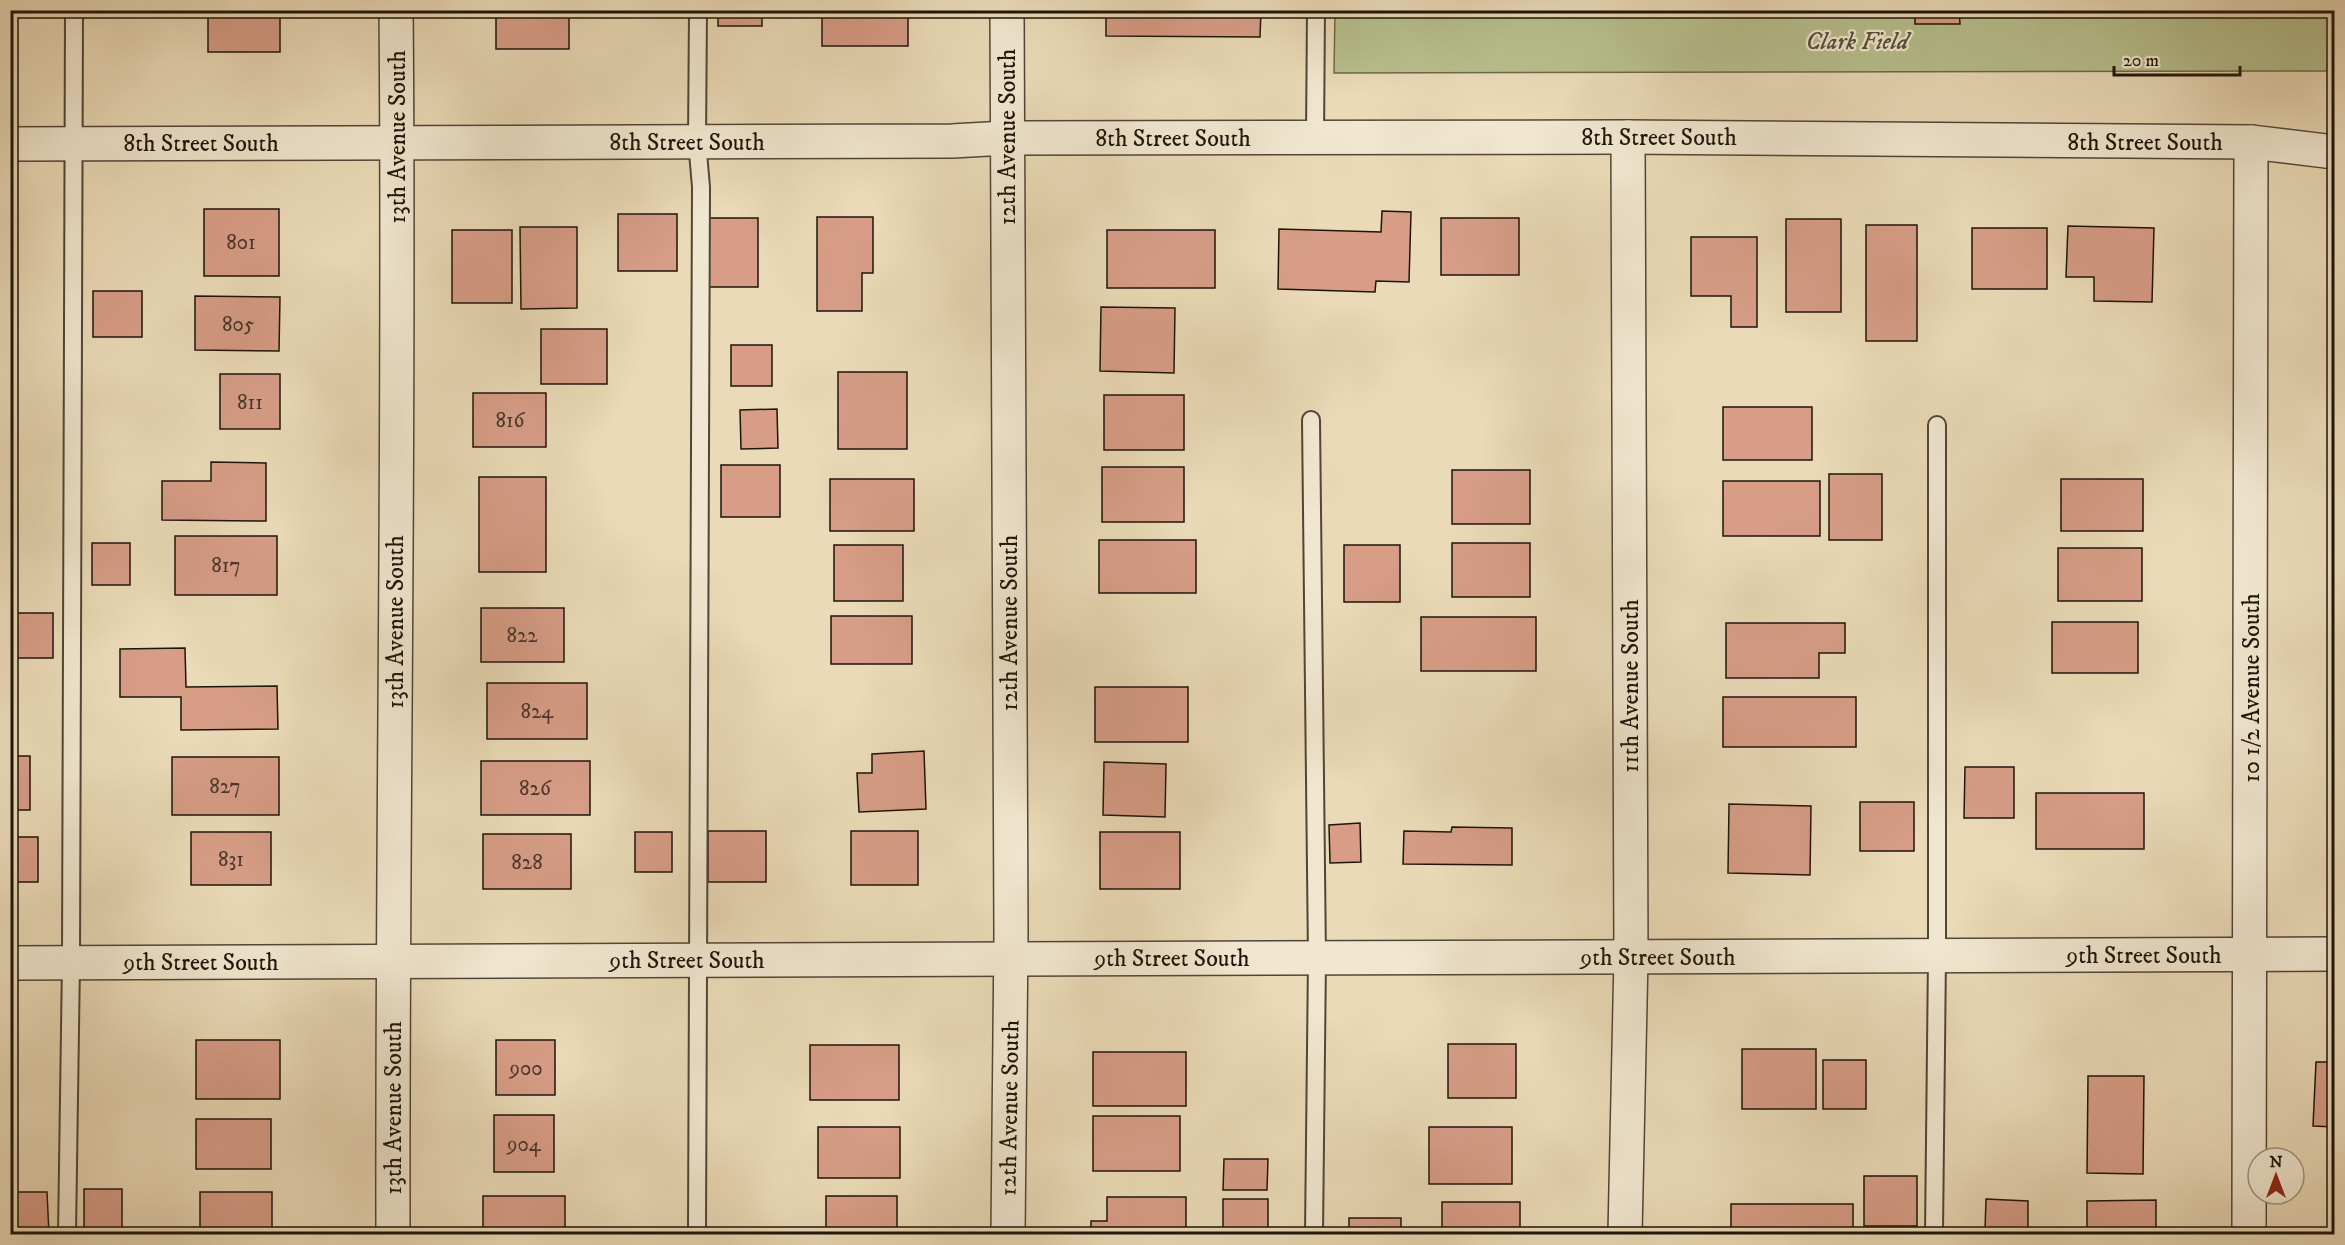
<svg xmlns="http://www.w3.org/2000/svg" width="2345" height="1245" font-family="'IM FELL DW Pica',serif">
  <style>
    .green { fill: #b7c08e; stroke: #6a6a4c; stroke-width: 1.5 }
    .building { fill: #d79d87; stroke: #1e150b; stroke-width: 1.5 }
    .lines { fill: none; stroke-linecap: round; stroke-linejoin: round }
    .service-casing { stroke: #514636; stroke-width: 20 }
    .minor-casing { stroke: #514636; stroke-width: 36 }
    .service { stroke: #f1e7d0; stroke-width: 16 }
    .minor { stroke: #f1e7d0; stroke-width: 33 }
    .labels { text-anchor: middle; stroke-width: 4.5; stroke-linejoin: round; paint-order: stroke }
    .number-label { font-size: 21px; fill: #4c372a }
    .park-label { font-size: 24px; font-style: italic; fill: #545139; stroke: #f1e7d0 }
    .street-label { font-size: 24px; fill: #1e150b; stroke: #f1e7d0 }
  </style>
  <rect width="100%" height="100%" fill="#eadab7"/>
  <filter id="stains"><feTurbulence type="fractalNoise" baseFrequency=".00333" numOctaves="4"/><feColorMatrix values="0 0 0 0 .2 0 0 0 0 .09 0 0 0 0 .02 0 0 0 .5 -.17"/></filter>
  <radialGradient id="worn" r=".72"><stop offset=".6" stop-color="#630" stop-opacity="0"/><stop offset="1" stop-color="#630" stop-opacity=".3"/></radialGradient>
  <path class="green" d="M 1335,11 L 2334,11 L 2334,71 L 1334,73 Z"/>
  <g class="building">
    <rect x="208" y="10" width="72" height="42"/>
    <rect x="496" y="10" width="73" height="39"/>
    <rect x="718" y="10" width="44" height="16"/>
    <rect x="822" y="10" width="86" height="36"/>
    <path d="M 1106,10 L 1261,10 L 1260,37 L 1106,36 Z"/>
    <path d="M 1915,10 L 1959,10 L 1960,24 L 1915,24 Z"/>
    <rect x="10" y="208" width="2" height="47"/>
    <rect x="204" y="209" width="75" height="67"/>
    <path d="M 1382,211 L 1411,212 L 1409,282 L 1376,281 L 1375,292 L 1278,289 L 1279,229 L 1381,232 Z"/>
    <rect x="618" y="214" width="59" height="57"/>
    <path d="M 817,217 L 873,217 L 873,273 L 862,273 L 862,311 L 817,311 Z"/>
    <rect x="709" y="218" width="49" height="69"/>
    <rect x="1441" y="218" width="78" height="57"/>
    <rect x="1786" y="219" width="55" height="93"/>
    <rect x="1866" y="225" width="51" height="116"/>
    <path d="M 2068,226 L 2154,228 L 2152,302 L 2094,301 L 2094,277 L 2066,277 Z"/>
    <path d="M 520,227 L 577,227 L 577,308 L 521,309 Z"/>
    <rect x="1972" y="228" width="75" height="61"/>
    <rect x="452" y="230" width="60" height="73"/>
    <rect x="1107" y="230" width="108" height="58"/>
    <path d="M 1691,237 L 1757,237 L 1757,327 L 1731,327 L 1731,296 L 1691,296 Z"/>
    <rect x="93" y="291" width="49" height="46"/>
    <path d="M 195,296 L 280,297 L 279,351 L 195,350 Z"/>
    <path d="M 1101,307 L 1175,308 L 1174,373 L 1100,371 Z"/>
    <rect x="541" y="329" width="66" height="55"/>
    <rect x="731" y="345" width="41" height="41"/>
    <rect x="838" y="372" width="69" height="77"/>
    <rect x="220" y="374" width="60" height="55"/>
    <rect x="473" y="393" width="73" height="54"/>
    <rect x="1104" y="395" width="80" height="55"/>
    <rect x="1723" y="407" width="89" height="53"/>
    <path d="M 777,409 L 778,448 L 741,449 L 740,410 Z"/>
    <path d="M 211,462 L 266,463 L 266,521 L 162,520 L 162,481 L 211,481 Z"/>
    <rect x="721" y="465" width="59" height="52"/>
    <rect x="1102" y="467" width="82" height="55"/>
    <rect x="1452" y="470" width="78" height="54"/>
    <rect x="1829" y="474" width="53" height="66"/>
    <rect x="479" y="477" width="67" height="95"/>
    <rect x="830" y="479" width="84" height="52"/>
    <rect x="2061" y="479" width="82" height="52"/>
    <rect x="1723" y="481" width="97" height="55"/>
    <rect x="175" y="536" width="102" height="59"/>
    <rect x="1099" y="540" width="97" height="53"/>
    <rect x="92" y="543" width="38" height="42"/>
    <rect x="1452" y="543" width="78" height="54"/>
    <rect x="834" y="545" width="69" height="56"/>
    <rect x="1344" y="545" width="56" height="57"/>
    <rect x="2058" y="548" width="84" height="53"/>
    <rect x="481" y="608" width="83" height="54"/>
    <rect x="10" y="613" width="43" height="45"/>
    <rect x="831" y="616" width="81" height="48"/>
    <rect x="1421" y="617" width="115" height="54"/>
    <rect x="2052" y="622" width="86" height="51"/>
    <path d="M 1726,623 L 1845,623 L 1845,653 L 1819,653 L 1819,678 L 1726,678 Z"/>
    <path d="M 185,648 L 186,687 L 277,686 L 278,729 L 181,730 L 181,697 L 120,697 L 120,649 Z"/>
    <rect x="487" y="683" width="100" height="56"/>
    <rect x="1095" y="687" width="93" height="55"/>
    <rect x="1723" y="697" width="133" height="50"/>
    <path d="M 924,751 L 926,809 L 859,812 L 857,773 L 872,773 L 872,754 Z"/>
    <rect x="10" y="756" width="20" height="54"/>
    <rect x="172" y="757" width="107" height="58"/>
    <rect x="481" y="761" width="109" height="54"/>
    <path d="M 1104,762 L 1166,764 L 1165,817 L 1103,815 Z"/>
    <path d="M 1965,767 L 2014,767 L 2014,818 L 1964,818 Z"/>
    <rect x="2036" y="793" width="108" height="56"/>
    <rect x="1860" y="802" width="54" height="49"/>
    <path d="M 1729,804 L 1811,806 L 1810,875 L 1728,873 Z"/>
    <path d="M 1360,823 L 1361,862 L 1330,863 L 1329,825 Z"/>
    <path d="M 1452,827 L 1512,828 L 1512,865 L 1403,864 L 1404,831 L 1451,832 Z"/>
    <rect x="708" y="831" width="58" height="51"/>
    <rect x="851" y="831" width="67" height="54"/>
    <rect x="191" y="832" width="80" height="53"/>
    <rect x="635" y="832" width="37" height="40"/>
    <rect x="1100" y="832" width="80" height="57"/>
    <rect x="483" y="834" width="88" height="55"/>
    <rect x="10" y="837" width="28" height="45"/>
    <rect x="196" y="1040" width="84" height="59"/>
    <rect x="496" y="1040" width="59" height="55"/>
    <rect x="1448" y="1044" width="68" height="54"/>
    <rect x="810" y="1045" width="89" height="55"/>
    <rect x="1742" y="1049" width="74" height="60"/>
    <rect x="1093" y="1052" width="93" height="54"/>
    <rect x="1823" y="1060" width="43" height="49"/>
    <path d="M 2316,1062 L 2334,1062 L 2334,1127 L 2313,1126 Z"/>
    <path d="M 2088,1076 L 2144,1076 L 2143,1174 L 2087,1173 Z"/>
    <rect x="494" y="1115" width="60" height="57"/>
    <rect x="1093" y="1116" width="87" height="55"/>
    <rect x="196" y="1119" width="75" height="50"/>
    <rect x="818" y="1127" width="82" height="51"/>
    <rect x="1429" y="1127" width="83" height="57"/>
    <path d="M 1224,1159 L 1268,1159 L 1267,1190 L 1223,1190 Z"/>
    <rect x="1864" y="1176" width="53" height="50"/>
    <rect x="84" y="1189" width="38" height="39"/>
    <path d="M 10,1192 L 47,1192 L 49,1234 L 10,1234 Z"/>
    <rect x="200" y="1192" width="72" height="42"/>
    <rect x="483" y="1196" width="82" height="38"/>
    <rect x="826" y="1196" width="71" height="38"/>
    <path d="M 1107,1197 L 1186,1197 L 1186,1234 L 1091,1234 L 1091,1221 L 1107,1221 Z"/>
    <rect x="1223" y="1199" width="45" height="34"/>
    <path d="M 1986,1199 L 2028,1201 L 2028,1232 L 1985,1230 Z"/>
    <path d="M 2156,1200 L 2156,1234 L 2087,1234 L 2087,1201 Z"/>
    <rect x="1442" y="1202" width="78" height="32"/>
    <rect x="1731" y="1204" width="122" height="30"/>
    <rect x="1349" y="1218" width="52" height="16"/>
  </g>
  <g class="lines">
    <g class="service-casing">
      <g id="service">
        <path d="M 1315,137 L 1316,10"/>
        <path d="M 1311,420 L 1317,958 L 1314,1234"/>
        <path d="M 67,1234 L 71,962 L 74,10"/>
        <path d="M 697,1234 L 701,187 L 697,141 L 698,10"/>
        <path d="M 1934,1234 L 1937,955 L 1937,425"/>
      </g>
    </g>
    <g class="minor-casing">
      <g id="minor">
        <path d="M 1007,10 L 1011,934 L 1008,1234"/>
        <path d="M 10,144 L 952,141 L 1006,138 L 1628,137 L 2251,142 L 2334,152"/>
        <path d="M 10,963 L 2334,954"/>
        <path d="M 393,1234 C 392,827 400,418 396,10"/>
        <path d="M 1625,1234 L 1631,957 L 1628,137"/>
        <path d="M 2249,1234 L 2251,142"/>
      </g>
    </g>
    <use href="#service" class="service"/>
    <use href="#minor" class="minor"/>
  </g>
  <g class="labels">
    <g class="number-label">
      <text x="241" y="249">801</text>
      <text x="238" y="331">805</text>
      <text x="250" y="409">811</text>
      <text x="510" y="427">816</text>
      <text x="226" y="572">817</text>
      <text x="522" y="642">822</text>
      <text x="537" y="718">824</text>
      <text x="225" y="793">827</text>
      <text x="535" y="795">826</text>
      <text x="231" y="866">831</text>
      <text x="527" y="869">828</text>
      <text x="526" y="1075">900</text>
      <text x="524" y="1151">904</text>
    </g>
    <g class="park-label">
      <text x="1857" y="49">Clark Field</text>
    </g>
    <g class="street-label">
      <text transform="translate(397 137) rotate(-90)" y="8">13th Avenue South</text>
      <text transform="translate(1007 137) rotate(-90)" y="8">12th Avenue South</text>
      <text x="1659" y="145">8th Street South</text>
      <text x="1173" y="146">8th Street South</text>
      <text x="687" y="150">8th Street South</text>
      <text x="2145" y="150">8th Street South</text>
      <text x="201" y="151">8th Street South</text>
      <text transform="translate(395 622) rotate(-90)" y="8">13th Avenue South</text>
      <text transform="translate(1009 623) rotate(-90)" y="8">12th Avenue South</text>
      <text transform="translate(1630 686) rotate(-90)" y="8">11th Avenue South</text>
      <text transform="translate(2251 688) rotate(-90)" y="8">10 1/2 Avenue South</text>
      <text x="2144" y="963">9th Street South</text>
      <text x="1658" y="965">9th Street South</text>
      <text x="1172" y="966">9th Street South</text>
      <text x="687" y="968">9th Street South</text>
      <text x="201" y="970">9th Street South</text>
      <text transform="translate(393 1108) rotate(-90)" y="8">13th Avenue South</text>
      <text transform="translate(1009 1108) rotate(-89)" y="8">12th Avenue South</text>
    </g>
  </g>
  <rect width="2345" height="1245" fill="none" stroke="#eadab7" stroke-width="36"/>
  <rect x="12" y="12" width="2321" height="1221" fill="none" stroke="#1e150b" stroke-width="3"/>
  <rect x="18" y="18" width="2309" height="1209" fill="none" stroke="#1e150b" stroke-width="1.5"/>
  <g transform="translate(2276 1176)"><circle r="28" fill="#f1e7d0" stroke="#9d9381" stroke-width="1.5"/>
  <path d="M0-4.5L10 22L0 15L-10 22Z" fill="#8f2418"/>
  <text y="-9" font-size="16" font-weight="bold" text-anchor="middle" fill="#1e150b">N</text>
  </g>
  <path d="M2114 66v9h126v-9" fill="none" stroke="#1e150b" stroke-width="3"/>
  <text x="2123" y="66" font-size="18" fill="#1e150b" stroke="#f1e7d0" stroke-width="4.5" paint-order="stroke">20 m</text>
  <rect width="100%" height="100%" filter="url(#stains)"/>
  <rect width="100%" height="100%" fill="url(#worn)"/>
</svg>
